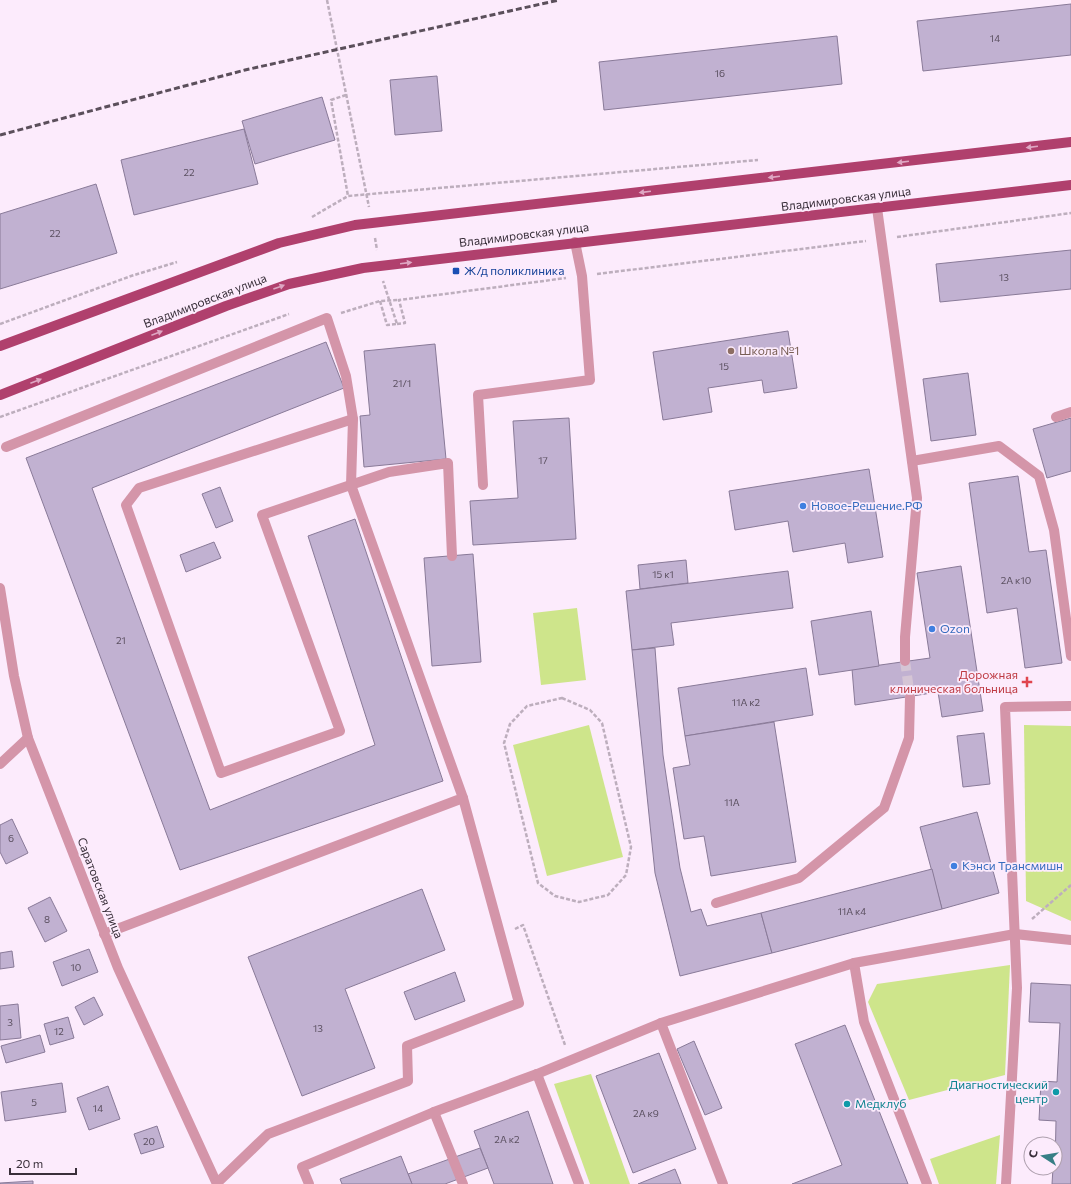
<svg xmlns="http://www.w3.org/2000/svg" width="1071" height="1184" font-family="Commissioner,sans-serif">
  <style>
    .green { fill: #cee58b }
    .building { fill: #c1b1d1; stroke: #897a98 }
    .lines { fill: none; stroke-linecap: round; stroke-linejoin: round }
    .minor-tunnel { stroke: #d5c5d5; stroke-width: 10; stroke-dasharray: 10 5; stroke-linecap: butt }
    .path { stroke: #bdaebd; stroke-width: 2.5; stroke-dasharray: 4 2; stroke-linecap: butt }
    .minor { stroke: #d495a9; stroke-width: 10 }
    .major { stroke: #b0406d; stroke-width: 10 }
    .rail { stroke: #5b4f5b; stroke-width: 3; stroke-dasharray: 6 3; stroke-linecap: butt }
    .oneway { fill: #dea7c3 }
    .transit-dot { fill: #1a4fb4; stroke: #fcebfc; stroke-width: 1.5 }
    .education-dot { fill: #8d6e63; stroke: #fcebfc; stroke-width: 1.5 }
    .shop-dot { fill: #3f7fe0; stroke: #fcebfc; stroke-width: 1.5 }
    .health-dot { fill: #e0444e; stroke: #fcebfc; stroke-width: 1.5 }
    .culture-dot { fill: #0f9aa8; stroke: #fcebfc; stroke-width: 1.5 }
    .labels { text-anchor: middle; stroke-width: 3.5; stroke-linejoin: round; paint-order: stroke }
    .number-label { font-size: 10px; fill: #5b5060 }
    .street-label { font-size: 12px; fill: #392f3a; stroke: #fcebfc }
    .transit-label { font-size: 12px; fill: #164399; stroke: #fcebfc; text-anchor: start }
    .education-label { font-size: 12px; fill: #785e54; stroke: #fcebfc; text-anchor: start }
    .shop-label { font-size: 12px; fill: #366cbe; stroke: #fcebfc; text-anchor: start }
    .health-label { font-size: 12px; fill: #be3a42; stroke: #fcebfc; text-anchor: end }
    .culture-label { font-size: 12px; fill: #0d838f; stroke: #fcebfc; text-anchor: end }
  </style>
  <rect width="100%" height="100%" fill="#fcebfc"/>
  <g class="green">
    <path d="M 577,608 L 586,680 L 541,685 L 533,613 Z"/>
    <path d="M 589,725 L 623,857 L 547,876 L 513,745 Z"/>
    <path d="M 1024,725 L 1071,726 L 1071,921 L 1026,901 Z"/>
    <path d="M 1010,965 L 1005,1075 L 909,1100 L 868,1002 L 877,984 Z"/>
    <path d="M 591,1074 L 630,1184 L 590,1184 L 554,1084 Z"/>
    <path d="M 1000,1135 L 996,1184 L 939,1184 L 930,1159 Z"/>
  </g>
  <g class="building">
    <path d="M 1071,4 L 1071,55 L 923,71 L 917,21 Z"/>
    <path d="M 837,36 L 842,84 L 604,110 L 599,62 Z"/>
    <path d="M 437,76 L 442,131 L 395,135 L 390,80 Z"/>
    <path d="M 322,97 L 335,140 L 255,164 L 242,121 Z"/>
    <path d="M 244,129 L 258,184 L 134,215 L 121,160 Z"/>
    <path d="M 96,184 L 117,253 L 0,289 L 0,214 Z"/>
    <path d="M 1071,250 L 1071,289 L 940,302 L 936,264 Z"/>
    <path d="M 788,331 L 797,388 L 764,393 L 762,380 L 708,388 L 712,412 L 663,420 L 653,352 Z"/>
    <path d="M 326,342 L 344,388 L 92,488 L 210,810 L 375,745 L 308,536 L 355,519 L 443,781 L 180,870 L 26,458 Z"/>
    <path d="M 435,344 L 446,459 L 364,467 L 360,416 L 370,415 L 364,351 Z"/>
    <path d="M 968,373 L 976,435 L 931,441 L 923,379 Z"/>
    <path d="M 569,418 L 576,539 L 473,545 L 470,501 L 518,498 L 513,421 Z"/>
    <path d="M 1071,418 L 1071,471 L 1047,478 L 1033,429 Z"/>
    <path d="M 869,469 L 883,557 L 848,563 L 845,543 L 793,552 L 788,521 L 735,530 L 729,491 Z"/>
    <path d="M 1018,476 L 1029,552 L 1046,550 L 1062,663 L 1025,668 L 1017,608 L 987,613 L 969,483 Z"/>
    <path d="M 220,487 L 233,521 L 216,528 L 202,494 Z"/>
    <path d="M 214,542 L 221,558 L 186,572 L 180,555 Z"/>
    <path d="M 473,554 L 481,662 L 432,666 L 424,558 Z"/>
    <path d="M 686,560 L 688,583 L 640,589 L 638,565 Z"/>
    <path d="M 961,566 L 983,711 L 942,717 L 938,692 L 855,705 L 852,669 L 930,658 L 917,573 Z"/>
    <path d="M 788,571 L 793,608 L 671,623 L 674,645 L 632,650 L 626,591 Z"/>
    <path d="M 871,611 L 879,666 L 819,675 L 811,621 Z"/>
    <path d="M 655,648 L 663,755 L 680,868 L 691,912 L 701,909 L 707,926 L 761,913 L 772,953 L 680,976 L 655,873 L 632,650 Z"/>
    <path d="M 806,668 L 813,715 L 685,736 L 678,688 Z"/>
    <path d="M 774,722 L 796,862 L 711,876 L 704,836 L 684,839 L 673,768 L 690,765 L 685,736 Z"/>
    <path d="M 984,733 L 990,784 L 963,787 L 957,736 Z"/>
    <path d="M 977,812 L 999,893 L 942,909 L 920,827 Z"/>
    <path d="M 12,819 L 28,853 L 6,864 L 0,852 L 0,825 Z"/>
    <path d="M 932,869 L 942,909 L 772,953 L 761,913 Z"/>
    <path d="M 422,889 L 445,950 L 345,989 L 375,1068 L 302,1096 L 248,957 Z"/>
    <path d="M 50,897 L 67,931 L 45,942 L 28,908 Z"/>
    <path d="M 89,949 L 98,972 L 62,986 L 53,962 Z"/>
    <path d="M 12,951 L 14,967 L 0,969 L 0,953 Z"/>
    <path d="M 455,972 L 465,1001 L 415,1020 L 404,992 Z"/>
    <path d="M 1031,983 L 1071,985 L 1071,1184 L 1052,1184 L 1053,1168 L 1055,1168 L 1056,1121 L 1039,1120 L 1041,1081 L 1057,1082 L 1060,1023 L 1029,1022 Z"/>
    <path d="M 94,997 L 103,1015 L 84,1025 L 75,1007 Z"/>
    <path d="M 18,1004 L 21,1038 L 0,1040 L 0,1006 Z"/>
    <path d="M 68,1017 L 74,1038 L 50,1045 L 44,1024 Z"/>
    <path d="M 845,1025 L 908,1184 L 792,1184 L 842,1165 L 795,1044 Z"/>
    <path d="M 40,1035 L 45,1052 L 6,1063 L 1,1046 Z"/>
    <path d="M 694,1041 L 722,1108 L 705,1115 L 677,1049 Z"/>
    <path d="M 659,1053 L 696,1149 L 633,1173 L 596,1076 Z"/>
    <path d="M 62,1083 L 66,1112 L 5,1121 L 1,1092 Z"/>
    <path d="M 108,1086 L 120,1119 L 89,1130 L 77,1098 Z"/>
    <path d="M 528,1111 L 553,1184 L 494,1184 L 474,1131 Z"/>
    <path d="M 157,1126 L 164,1147 L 141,1154 L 134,1134 Z"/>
    <path d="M 480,1148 L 488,1168 L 445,1184 L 412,1184 L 408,1174 Z"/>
    <path d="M 401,1156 L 412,1184 L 342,1184 L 340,1179 Z"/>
    <path d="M 675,1169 L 681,1184 L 638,1184 Z"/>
    <path d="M 33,1181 L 33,1184 L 0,1184 L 0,1183 Z"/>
  </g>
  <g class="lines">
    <path class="minor-tunnel" d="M 905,661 L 910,697"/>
    <g class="path">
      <path d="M 327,0 L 369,207"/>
      <path d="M 346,95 L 331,100 L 348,196"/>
      <path d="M 312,217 L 348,196 L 758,160"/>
      <path d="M 897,237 L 1071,213"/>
      <path d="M 375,238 L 377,250"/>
      <path d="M 597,274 L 866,241"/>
      <path d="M 380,301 L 387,325 L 397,324 L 383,281"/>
      <path d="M 341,313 L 380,301 L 399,300"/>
      <path d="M 0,324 L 131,276 L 177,262"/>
      <path d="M 397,324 L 405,323 L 399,300 L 566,278"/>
      <path d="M 0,417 L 289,314"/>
      <path d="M 562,698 L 590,710 L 602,723 L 631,847 L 626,875 L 608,895 L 579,902 L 555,896 L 538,883 L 504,743 L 510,724 L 527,706 Z"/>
      <path d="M 1032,919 L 1071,885"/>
      <path d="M 515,929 L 523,925 L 565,1045"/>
    </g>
    <g class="minor">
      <path d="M 877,208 L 917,498 L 905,637 L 905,661"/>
      <path d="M 1056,417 L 1071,412"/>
      <path d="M 353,419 L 139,488 L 126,505 L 221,773 L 340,731 L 262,515 L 389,472 L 448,463 L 452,556"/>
      <path d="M 6,447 L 327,318 L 346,376 L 353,419 L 351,485 L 463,798 L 104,934"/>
      <path d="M 912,461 L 999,446 L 1039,476 L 1054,530 L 1071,656"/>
      <path d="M 483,485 L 478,395 L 590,380 L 582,276 L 575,242"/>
      <path d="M 0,588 L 14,676 L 28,738 L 118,968 L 217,1184"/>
      <path d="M 0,764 L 28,738"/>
      <path d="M 716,903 L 799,878 L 884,808 L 909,738 L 910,697"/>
      <path d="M 854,963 L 864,1022 L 927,1184"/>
      <path d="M 537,1074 L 579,1184"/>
      <path d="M 434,1112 L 463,1184"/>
      <path d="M 217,1183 L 268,1134 L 408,1081 L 407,1046 L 519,1003 L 463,798"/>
      <path d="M 309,1184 L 302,1167 L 434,1112 L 537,1074 L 661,1023"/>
      <path d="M 723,1184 L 661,1023 L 854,963 L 1015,934 L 1071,940"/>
      <path d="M 1006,1184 L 1017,988 L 1005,707 L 1071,706"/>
    </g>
    <g class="major">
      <path d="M 0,346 L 279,243 L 355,225 L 1071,142"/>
      <path d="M 0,395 L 226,306 L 289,284 L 363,268 L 1071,185"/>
    </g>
    <path class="rail" d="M 0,135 L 245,70 L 559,0"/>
  </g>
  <defs><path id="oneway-solid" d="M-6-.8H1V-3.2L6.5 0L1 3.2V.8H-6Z"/></defs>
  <g class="oneway">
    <use href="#oneway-solid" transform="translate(1032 147) rotate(173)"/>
    <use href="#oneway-solid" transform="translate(903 162) rotate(173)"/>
    <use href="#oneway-solid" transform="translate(774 177) rotate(173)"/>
    <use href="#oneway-solid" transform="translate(645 192) rotate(173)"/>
    <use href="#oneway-solid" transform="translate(406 263) rotate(-7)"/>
    <use href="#oneway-solid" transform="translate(279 287) rotate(-20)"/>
    <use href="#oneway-solid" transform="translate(157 333) rotate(-21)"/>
    <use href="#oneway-solid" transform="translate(36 381) rotate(-21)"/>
  </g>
  <rect class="transit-dot" x="452" y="267" width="8" height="8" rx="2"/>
  <circle class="education-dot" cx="731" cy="351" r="4"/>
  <g class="shop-dot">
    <circle cx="803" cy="506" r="4"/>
    <circle cx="932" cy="629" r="4"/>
    <circle cx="954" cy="866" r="4"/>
  </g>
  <path class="health-dot" d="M1025 676h4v4h4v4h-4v4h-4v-4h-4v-4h4z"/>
  <g class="culture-dot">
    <circle cx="1056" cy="1092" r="4"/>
    <circle cx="847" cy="1104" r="4"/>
  </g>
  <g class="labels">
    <g class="number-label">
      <text x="995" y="42">14</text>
      <text x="720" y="77">16</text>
      <text x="189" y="176">22</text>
      <text x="55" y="237">22</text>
      <text x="1004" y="281">13</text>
      <text x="724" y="370">15</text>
      <text x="402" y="387">21/1</text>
      <text x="543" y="464">17</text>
      <text x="663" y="578">15 к1</text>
      <text x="1016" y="584">2А к10</text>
      <text x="121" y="644">21</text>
      <text x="746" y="706">11А к2</text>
      <text x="732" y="806">11А</text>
      <text x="11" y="842">6</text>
      <text x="852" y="915">11А к4</text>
      <text x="47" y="923">8</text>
      <text x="76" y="971">10</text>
      <text x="10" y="1026">3</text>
      <text x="318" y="1032">13</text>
      <text x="59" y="1035">12</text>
      <text x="34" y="1106">5</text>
      <text x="98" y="1112">14</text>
      <text x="646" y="1117">2А к9</text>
      <text x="507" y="1143">2А к2</text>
      <text x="149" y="1145">20</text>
    </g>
    <g class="street-label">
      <text transform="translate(846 199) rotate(-7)" y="4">Владимировская улица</text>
      <text transform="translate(524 235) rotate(-7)" y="4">Владимировская улица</text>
      <text transform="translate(205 301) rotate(-21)" y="4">Владимировская улица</text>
      <text transform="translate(100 888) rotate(69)" y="4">Саратовская улица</text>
    </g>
    <g class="transit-label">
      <text x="464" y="275">Ж/д поликлиника</text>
    </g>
    <g class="education-label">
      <text x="739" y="355">Школа №1</text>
    </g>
    <g class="shop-label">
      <text x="811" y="510">Новое-Решение.РФ</text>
      <text x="940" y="633">Ozon</text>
      <text x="962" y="870">Кэнси Трансмишн</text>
    </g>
    <g class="health-label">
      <text x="1018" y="679">Дорожная<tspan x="1018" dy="14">клиническая больница</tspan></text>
    </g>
    <g class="culture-label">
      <text x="1048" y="1089">Диагностический<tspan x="1048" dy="14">центр</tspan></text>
      <text x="855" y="1108" text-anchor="start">Медклуб</text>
    </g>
  </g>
  <g transform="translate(1043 1156) rotate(282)"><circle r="19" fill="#fcebfc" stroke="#aea0ae"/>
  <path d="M0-3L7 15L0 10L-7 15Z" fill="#377f86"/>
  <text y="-6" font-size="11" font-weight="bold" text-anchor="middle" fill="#392f3a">С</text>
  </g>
  <path d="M10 1168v6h66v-6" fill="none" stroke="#392f3a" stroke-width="2"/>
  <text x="16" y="1168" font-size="12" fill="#392f3a" stroke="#fcebfc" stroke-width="3" paint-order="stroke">20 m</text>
</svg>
